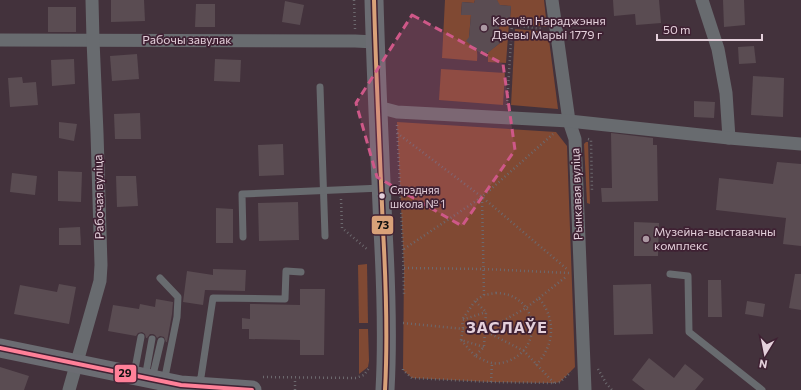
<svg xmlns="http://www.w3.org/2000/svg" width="801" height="390" font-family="Commissioner,sans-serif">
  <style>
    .green { fill: #804933 }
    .building { fill: #5a4c52 }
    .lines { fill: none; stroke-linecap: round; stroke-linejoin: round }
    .path { stroke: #6c696e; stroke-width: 2.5; stroke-dasharray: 1 3; stroke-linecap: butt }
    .service { stroke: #686b6f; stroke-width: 7 }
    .minor { stroke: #686b6f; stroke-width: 13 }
    .secondary { stroke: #6b6c72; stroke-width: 19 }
    .bus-1-casing { stroke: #3f2133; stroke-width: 7 }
    .bus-2-casing { stroke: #3f2133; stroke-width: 7 }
    .bus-1 { stroke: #d9a179; stroke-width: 4 }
    .bus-2 { stroke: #ff8098; stroke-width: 4 }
    .marked { fill: #ce5888; fill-opacity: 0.2; stroke: #ce5888; stroke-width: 3; stroke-dasharray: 8 5; stroke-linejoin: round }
    .poi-dot { fill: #ac99a3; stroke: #3f2133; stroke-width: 1.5 }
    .bus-dot { fill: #e4d0db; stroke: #3f2133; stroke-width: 1.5 }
    .labels { text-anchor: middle; stroke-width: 3.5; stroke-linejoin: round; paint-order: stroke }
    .bus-label { font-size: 11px; fill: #e4d0db; stroke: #3f2133; text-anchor: start }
    .poi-label { font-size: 12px; fill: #e4d0db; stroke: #3f2133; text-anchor: start }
    .street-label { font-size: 12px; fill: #e4d0db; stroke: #3f2133 }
    .district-label { font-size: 16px; font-weight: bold; letter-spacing: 1px; fill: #e4d0db; stroke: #3f2133 }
    .line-badge { stroke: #3f2133; stroke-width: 1.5 }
    .pale-badge-label { font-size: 11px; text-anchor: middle; font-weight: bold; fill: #111 }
  </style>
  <rect width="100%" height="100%" fill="#43323c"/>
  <g class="green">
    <path d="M 445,0 L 475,0 L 474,3 L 462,2 L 461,15 L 471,15 L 469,38 C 477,44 478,52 477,61 L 442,58 Z"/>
    <path d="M 497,0 L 544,0 L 547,27 L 509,23 L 506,63 L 488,62 L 488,52 L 500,43 L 498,40 L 500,18 L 510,18 L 511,6 L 498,5 Z"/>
    <path d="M 515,29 L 548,32 L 558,109 L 511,105 Z"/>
    <path d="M 441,69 L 505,73 L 503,105 L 439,100 Z"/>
    <path d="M 397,122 L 556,132 L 567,146 L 575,367 L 560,382 L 554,383 L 491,382 L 412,378 L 403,370 L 404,268 Z"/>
    <path d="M 586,142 L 588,142 L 590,204 L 587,203 L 584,144 Z"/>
    <path d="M 367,264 L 368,323 L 359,323 L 358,265 Z"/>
    <path d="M 359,329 L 368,329 L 369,361 L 368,367 L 359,374 Z"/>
  </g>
  <g class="building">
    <path d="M 111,0 L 144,0 L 145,21 L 111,22 Z"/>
    <path d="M 475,0 L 497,0 L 500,5 L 511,6 L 510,18 L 500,18 L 498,39 L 500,43 L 484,56 L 466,41 L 469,37 L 471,15 L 461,15 L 462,2 L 474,3 Z"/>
    <path d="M 613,0 L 659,0 L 661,23 L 636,25 L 635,14 L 614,16 Z"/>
    <path d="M 723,0 L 744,0 L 745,25 L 724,27 Z"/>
    <path d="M 285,1 L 304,5 L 300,25 L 282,22 Z"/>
    <path d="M 196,4 L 215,4 L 215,27 L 195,27 Z"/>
    <rect x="48" y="7" width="28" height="25"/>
    <path d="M 754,46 L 756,63 L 739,64 L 738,47 Z"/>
    <path d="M 137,54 L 139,79 L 112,81 L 110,56 Z"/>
    <path d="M 74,59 L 75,84 L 52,86 L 51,60 Z"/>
    <path d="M 215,59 L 241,60 L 240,82 L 214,81 Z"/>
    <path d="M 753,76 L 784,78 L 783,117 L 751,115 Z"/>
    <path d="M 22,77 L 23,83 L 36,82 L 38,105 L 10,107 L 8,78 Z"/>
    <path d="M 694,101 L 715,102 L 714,118 L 694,117 Z"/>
    <path d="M 140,113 L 141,139 L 115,139 L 114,114 Z"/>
    <path d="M 59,122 L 77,124 L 74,141 L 59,138 Z"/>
    <path d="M 611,133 L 653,138 L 653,145 L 657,145 L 658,201 L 602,202 L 601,188 L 612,188 Z"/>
    <path d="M 283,144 L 284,175 L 259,176 L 258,145 Z"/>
    <path d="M 777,162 L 801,164 L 801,246 L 783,244 L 786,218 L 716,210 L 719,178 L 773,184 Z"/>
    <path d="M 58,171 L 82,172 L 81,202 L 58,201 Z"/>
    <path d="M 12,173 L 37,176 L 35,195 L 10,192 Z"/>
    <path d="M 116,176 L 136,176 L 138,206 L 117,207 Z"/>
    <path d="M 298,202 L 299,240 L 259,241 L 258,203 Z"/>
    <path d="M 216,208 L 233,209 L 233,243 L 216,243 Z"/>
    <path d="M 634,222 L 659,223 L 658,256 L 634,256 Z"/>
    <path d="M 80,227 L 81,245 L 59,245 L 59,228 Z"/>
    <path d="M 213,269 L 246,270 L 245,291 L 205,290 L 203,305 L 183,302 L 187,271 L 213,275 Z"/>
    <path d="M 795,274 L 801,274 L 801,310 L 789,308 Z"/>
    <path d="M 708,280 L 721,280 L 722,317 L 708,317 Z"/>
    <path d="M 59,284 L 76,287 L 69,324 L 14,314 L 20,285 L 57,292 Z"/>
    <path d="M 651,284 L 653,334 L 614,335 L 613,285 Z"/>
    <path d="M 300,289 L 325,289 L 324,355 L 300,355 L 300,340 L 249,339 L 249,329 L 242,329 L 242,318 L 250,319 L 250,304 L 300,305 Z"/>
    <path d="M 156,299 L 173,302 L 172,314 L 167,342 L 166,342 L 164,337 L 160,336 L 157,338 L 155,335 L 153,334 L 150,334 L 147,338 L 146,338 L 145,334 L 142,332 L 138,333 L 136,336 L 108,331 L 113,305 L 139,309 L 140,304 L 155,307 Z"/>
    <path d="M 747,301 L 765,304 L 763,317 L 745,314 Z"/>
    <path d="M 649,358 L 674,378 L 685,364 L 704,379 L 695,390 L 645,390 L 632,380 Z"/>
    <path d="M 0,367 L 29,376 L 24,390 L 0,390 Z"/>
  </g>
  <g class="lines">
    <g class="path">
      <path d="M 354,0 L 355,29"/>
      <path d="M 507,105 L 512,25 L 542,29"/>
      <path d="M 397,125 L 403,249 L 404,294"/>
      <path d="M 397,133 L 482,197 L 568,270"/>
      <path d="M 588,139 L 591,140 L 592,192"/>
      <path d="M 482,198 L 484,295"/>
      <path d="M 341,199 L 342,228 L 368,250"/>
      <path d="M 404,249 L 482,197 L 553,134"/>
      <path d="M 404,268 L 484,269 L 569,273"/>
      <path d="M 496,293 C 500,293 505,294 509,295 C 541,307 539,350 508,361 C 503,363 497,364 492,363 C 486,362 480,358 475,356 L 484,347 L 486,312 L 475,301 L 484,295 Z"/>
      <path d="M 539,298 L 567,276"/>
      <path d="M 475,301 L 462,320 L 486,312"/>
      <path d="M 403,323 L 485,331"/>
      <path d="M 461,340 L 463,329 L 462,320"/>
      <path d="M 475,356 L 461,340 L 484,347"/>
      <path d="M 536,365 C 555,345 556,319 539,298 L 526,308 L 485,331 L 524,351 L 554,383"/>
      <path d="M 403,369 L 403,370 L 412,378 L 491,382 L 554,383 L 560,382 L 571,372"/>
      <path d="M 598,369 L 606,383 L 612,390"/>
      <path d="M 263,377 L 356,378 L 364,375 L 369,368"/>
      <path d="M 491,382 L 492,363"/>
      <path d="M 295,390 L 295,378"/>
    </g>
    <g class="service">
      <path d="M 320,87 L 325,236"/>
      <path d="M 243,237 L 242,194 L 382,188"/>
      <path d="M 670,274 L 688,276 L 689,332 L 762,390"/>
      <path d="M 160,278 L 178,297 L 177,317 L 164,382"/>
      <path d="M 134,374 L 141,337"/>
      <path d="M 145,378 L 152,339"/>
      <path d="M 152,379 L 161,341"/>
      <path d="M 197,384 L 201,377 L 213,298 L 285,299 L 286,271 L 301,272"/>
    </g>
    <g class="minor">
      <path d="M 552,0 L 569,121 L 575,139 L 585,390"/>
      <path d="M 702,0 L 718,49 L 726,93 L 729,138"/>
      <path d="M 0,40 L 355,41 L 375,42"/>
      <path d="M 378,107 L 397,112 L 569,121 L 729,138 L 801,144"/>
      <path d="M 69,390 L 100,281 L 101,265 L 97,133 L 93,40 L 92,0"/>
    </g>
    <g class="secondary">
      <path d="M 374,0 C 376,77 380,153 383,230 C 386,283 388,337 385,390"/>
      <path d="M 0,348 L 181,385 L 252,390"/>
    </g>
    <g class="bus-1-casing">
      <path id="bus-1" d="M 374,0 C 376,77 380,153 383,230 C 386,283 388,337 385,390"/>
    </g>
    <g class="bus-2-casing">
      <path id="bus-2" d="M 0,348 L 181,385 L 252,390"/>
    </g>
    <use href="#bus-1" class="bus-1"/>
    <use href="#bus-2" class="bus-2"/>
  </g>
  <path class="marked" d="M 412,15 L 503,64 L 515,150 L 462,226 L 377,177 L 356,103 Z"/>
  <g class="poi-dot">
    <circle cx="484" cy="28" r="4"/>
    <circle cx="646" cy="239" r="4"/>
  </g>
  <circle class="bus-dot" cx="382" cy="196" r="3.5"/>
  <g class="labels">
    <g class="bus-label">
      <text x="390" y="194">Сярэдняя<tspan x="390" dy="14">школа № 1</tspan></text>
    </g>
    <g class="poi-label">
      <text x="492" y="25">Касцёл Нараджэння<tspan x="492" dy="14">Дзевы Марыі 1779 г</tspan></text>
      <text x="654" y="236">Музейна-выставачны<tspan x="654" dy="14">комплекс</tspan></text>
    </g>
    <g class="street-label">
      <text x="187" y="44">Рабочы завулак</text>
      <text transform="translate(577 194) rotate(-92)" y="4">Рынкавая вуліца</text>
      <text transform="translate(99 197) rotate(-91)" y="4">Рабочая вуліца</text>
    </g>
    <g class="district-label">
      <text x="507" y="333">ЗАСЛАЎЕ</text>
    </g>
  </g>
  <g class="line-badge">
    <rect x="371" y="215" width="23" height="20" rx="4" fill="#d9a179"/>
    <rect x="114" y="364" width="23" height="19" rx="4" fill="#ff8098"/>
  </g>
  <g class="pale-badge-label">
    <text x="383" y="229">73</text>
    <text x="125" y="377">29</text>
  </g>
  <g transform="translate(765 354) rotate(190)" stroke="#3f2133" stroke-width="3" paint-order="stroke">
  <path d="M0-3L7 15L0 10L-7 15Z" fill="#e4d0db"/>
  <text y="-6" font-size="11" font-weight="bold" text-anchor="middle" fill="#e4d0db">N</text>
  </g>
  <path d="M657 34v6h105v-6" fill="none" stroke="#e4d0db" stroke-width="2"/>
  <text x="663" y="34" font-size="12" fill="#e4d0db" stroke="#3f2133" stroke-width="3" paint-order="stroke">50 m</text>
</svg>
